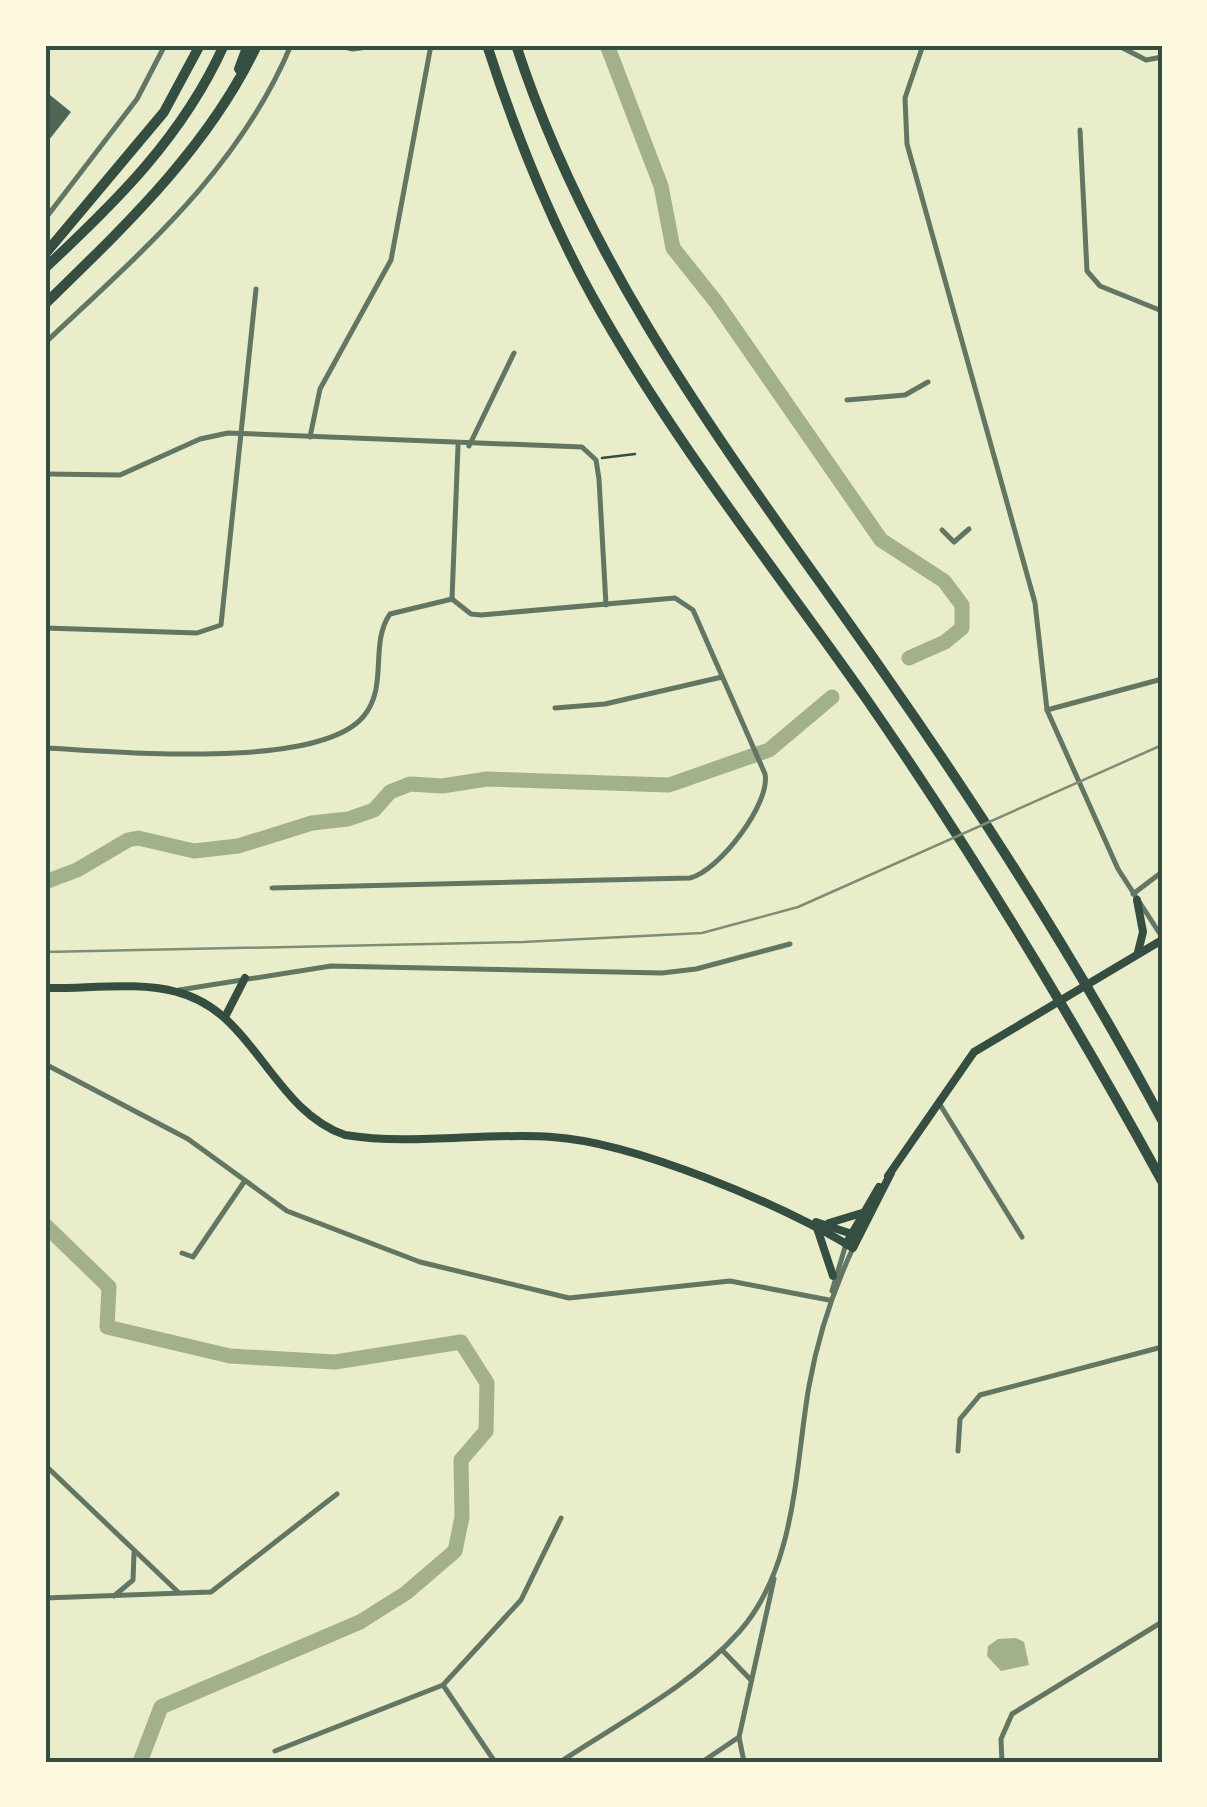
<svg xmlns="http://www.w3.org/2000/svg" width="1207" height="1807" font-family="'Source Sans 3',sans-serif">
  <style>
    .water { fill: #a3b18a }
    .lines { fill: none; stroke-linecap: round; stroke-linejoin: round }
    .river { stroke: #a3b18a; stroke-width: 15 }
    .building { fill: #4f6655 }
    .path { stroke: #344e41; stroke-width: 2.5 }
    .minor { stroke: #617663; stroke-width: 5 }
    .secondary { stroke: #344e41; stroke-width: 8 }
    .motorway { stroke: #344e41; stroke-width: 10 }
    .rail { stroke: #7c8e77; stroke-width: 2.5 }
    .neatline { fill: none; stroke: #344e41; stroke-width: 4 }
  </style>
  <rect width="100%" height="100%" fill="#e9edc9"/>
  <path class="water" d="M 1016,1638 L 1024,1642 L 1029,1665 L 1001,1671 L 987,1656 L 988,1646 L 998,1639 Z"/>
  <g class="lines">
    <g class="river">
      <path d="M 607,45 L 661,186 L 673,248 L 716,302 L 881,540 L 944,581 L 962,605 L 962,628 L 945,642 L 909,658"/>
      <path d="M 45,882 L 77,870 L 128,840 L 138,838 L 194,851 L 238,846 L 312,823 L 348,819 L 374,810 L 390,792 L 410,784 L 442,786 L 487,779 L 669,785 L 769,750 L 832,697"/>
      <path d="M 45,1225 L 109,1287 L 107,1327 L 230,1356 L 335,1362 L 461,1342 L 487,1383 L 486,1431 L 461,1460 L 462,1517 L 455,1551 L 406,1593 L 360,1622 L 161,1707 L 140,1762"/>
    </g>
  </g>
  <path class="building" d="M 45,91 L 71,112 L 45,145 Z"/>
  <g class="lines">
    <path class="path" d="M 602,458 L 635,454"/>
    <g class="minor">
      <path d="M 335,45 L 353,49 L 382,45"/>
      <path d="M 923,45 L 905,98 L 907,144 L 1035,603 L 1047,710 L 1118,869 L 1162,937"/>
      <path d="M 1117,45 L 1146,60 L 1162,57"/>
      <path d="M 1160,45 L 1162,45"/>
      <path d="M 1080,130 L 1087,271 L 1100,286 L 1162,311"/>
      <path d="M 45,219 L 137,99 L 165,45"/>
      <path d="M 45,343 C 141,252 239,170 291,45"/>
      <path d="M 847,400 L 905,395 L 928,382"/>
      <path d="M 310,437 L 320,389 L 391,260 L 431,45"/>
      <path d="M 469,446 L 514,353"/>
      <path d="M 45,474 L 120,475 L 200,439 L 228,433 L 582,447 L 596,460 L 599,479 L 606,605"/>
      <path d="M 942,530 L 954,542 L 969,529"/>
      <path d="M 452,599 L 458,446"/>
      <path d="M 45,628 L 197,633 L 221,625 L 256,289"/>
      <path d="M 555,708 L 605,704 L 722,677"/>
      <path d="M 1047,710 L 1162,679"/>
      <path d="M 45,748 C 113,751 316,771 363,717 C 389,687 369,644 390,614 L 452,599"/>
      <path d="M 272,888 L 690,878 C 719,871 771,803 765,774 L 693,610 L 675,598 L 481,615 L 471,614 L 452,599"/>
      <path d="M 1133,894 L 1162,872"/>
      <path d="M 179,990 L 331,966 L 662,973 L 696,969 L 790,944"/>
      <path d="M 45,1064 L 188,1139 L 287,1211 L 420,1262 L 569,1298 L 730,1281 L 829,1300"/>
      <path d="M 939,1103 L 1022,1237"/>
      <path d="M 182,1253 L 193,1257 L 244,1182"/>
      <path d="M 832,1291 L 846,1244"/>
      <path d="M 958,1451 L 960,1419 L 980,1395 L 1162,1347"/>
      <path d="M 45,1465 L 178,1592"/>
      <path d="M 114,1596 L 133,1580 L 134,1553"/>
      <path d="M 45,1598 L 211,1592 L 337,1494"/>
      <path d="M 722,1650 L 751,1680"/>
      <path d="M 443,1685 L 495,1762"/>
      <path d="M 275,1751 L 443,1685 L 521,1600 L 561,1518"/>
      <path d="M 560,1762 C 620,1722 691,1686 739,1632 C 797,1567 795,1466 809,1386 C 818,1336 832,1293 853,1248"/>
      <path d="M 702,1762 L 739,1737"/>
      <path d="M 744,1762 L 739,1737 L 774,1579"/>
      <path d="M 1002,1762 L 1001,1739 L 1012,1714 L 1162,1622"/>
    </g>
    <g class="secondary">
      <path d="M 1137,900 L 1143,932 L 1138,952"/>
      <path d="M 45,988 C 86,989 138,981 177,992 C 254,1011 271,1109 345,1135 C 413,1146 484,1132 552,1137 C 634,1142 783,1205 853,1248 L 891,1173"/>
      <path d="M 225,1017 L 245,978"/>
      <path d="M 888,1176 L 974,1052 L 1162,940"/>
      <path d="M 816,1222 L 855,1235"/>
      <path d="M 829,1223 L 862,1213"/>
      <path d="M 817,1228 L 833,1276"/>
      <path d="M 846,1244 L 879,1187"/>
    </g>
    <g class="motorway">
      <path d="M 487,45 C 515,132 548,216 592,296 C 670,437 773,566 865,697 C 973,853 1071,1015 1162,1181"/>
      <path d="M 516,45 C 594,285 744,472 886,676 C 986,819 1080,967 1162,1120"/>
      <path d="M 239,69 L 248,45"/>
      <path d="M 45,254 L 164,112 L 200,45"/>
      <path d="M 45,268 C 117,201 183,136 224,45"/>
      <path d="M 45,304 C 125,226 209,147 257,45"/>
    </g>
    <path class="rail" d="M 45,952 L 523,942 L 702,933 L 798,907 L 1162,745"/>
  </g>
  <rect width="1207" height="1807" fill="none" stroke="#fefae0" stroke-width="95"/>
  <rect x="48" y="48" width="1112" height="1712" class="neatline"/>
</svg>
